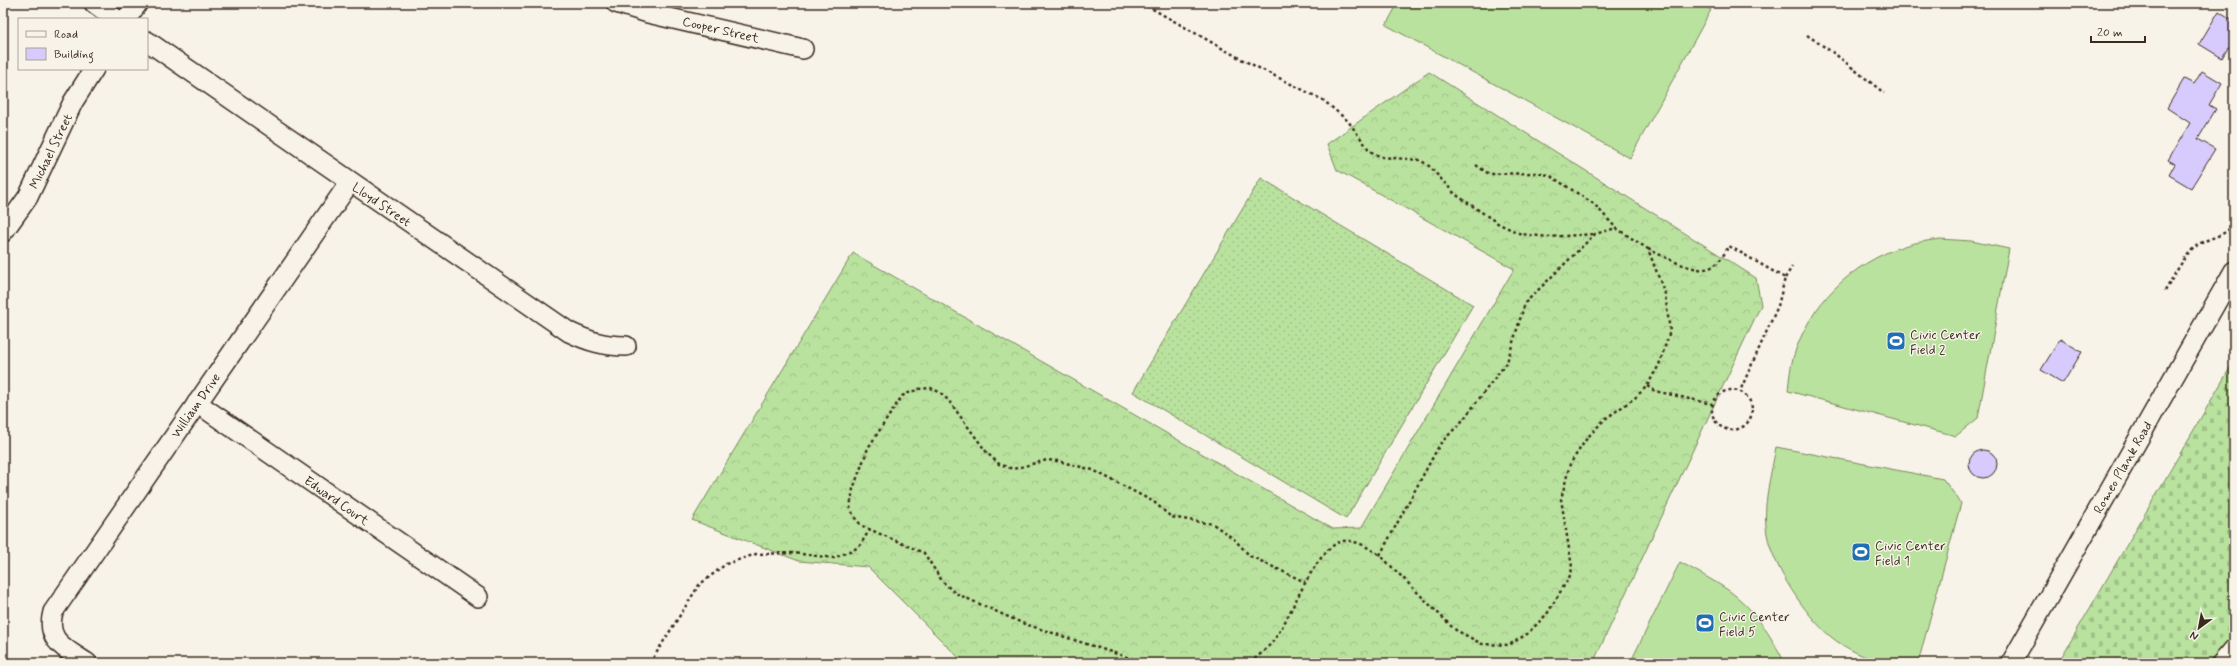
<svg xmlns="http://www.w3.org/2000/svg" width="2237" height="666" font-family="Mynerve,sans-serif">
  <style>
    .grass { fill: url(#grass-dots); stroke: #7a865e }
    .forest { fill: url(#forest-crowns); stroke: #7a865e }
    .cemetery { fill: url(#cemetery-stones); stroke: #7a865e }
    .pitch { fill: #b9e29e; stroke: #7a865e }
    .building { fill: #d7cbfd; stroke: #3b2a1e }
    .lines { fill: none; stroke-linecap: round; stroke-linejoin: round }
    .minor-casing { stroke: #3b2a1e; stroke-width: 22 }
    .path { stroke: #3b2a1e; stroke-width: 2.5; stroke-dasharray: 3 3; stroke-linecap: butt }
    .minor { stroke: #f7f3e8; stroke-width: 19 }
    .labels { text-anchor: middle; stroke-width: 3; stroke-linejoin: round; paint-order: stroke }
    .street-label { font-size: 13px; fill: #3b2a1e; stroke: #f7f3e8 }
    .poi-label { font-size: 13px; fill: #3b2a1e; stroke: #f7f3e8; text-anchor: start }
  </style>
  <defs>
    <pattern id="grass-dots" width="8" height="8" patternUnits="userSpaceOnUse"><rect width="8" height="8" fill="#b9e29e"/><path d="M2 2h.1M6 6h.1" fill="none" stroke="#a0c288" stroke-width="1.8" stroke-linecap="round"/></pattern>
    <pattern id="forest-crowns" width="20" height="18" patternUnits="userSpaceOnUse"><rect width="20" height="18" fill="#b9e29e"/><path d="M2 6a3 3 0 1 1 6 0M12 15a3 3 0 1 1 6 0" fill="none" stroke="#a0c288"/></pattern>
    <pattern id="cemetery-stones" width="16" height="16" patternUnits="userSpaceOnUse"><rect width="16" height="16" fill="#b9e29e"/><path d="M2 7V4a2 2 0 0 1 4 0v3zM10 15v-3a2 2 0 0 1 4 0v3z" fill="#a0c288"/></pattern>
  </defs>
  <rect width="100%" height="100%" fill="#f7f3e8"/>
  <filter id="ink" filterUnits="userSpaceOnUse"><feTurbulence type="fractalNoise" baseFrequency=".025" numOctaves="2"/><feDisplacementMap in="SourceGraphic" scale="8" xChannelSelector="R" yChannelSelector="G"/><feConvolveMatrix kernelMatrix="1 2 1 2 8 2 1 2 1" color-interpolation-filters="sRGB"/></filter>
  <g filter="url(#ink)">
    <path class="grass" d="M 1261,178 L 1473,305 L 1346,519 L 1133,392 Z"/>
    <path class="forest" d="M 1429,72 L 1756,278 L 1761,305 L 1593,663 L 964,663 L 868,567 L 799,561 L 692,520 L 853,253 L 1333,529 L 1361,528 L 1514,269 L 1337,170 L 1327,144 Z"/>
    <path class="cemetery" d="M 2234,361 L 2234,663 L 2058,663 Z"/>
    <g class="pitch">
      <path d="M 1398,3 L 1699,3 L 1711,10 L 1630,158 L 1386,25 Z"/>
      <path d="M 1940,239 L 1971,241 L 2009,249 L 1978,418 L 1956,436 L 1788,391 C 1789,381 1790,369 1793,358 C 1809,305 1851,263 1904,246 C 1915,242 1928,241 1940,239 Z"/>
      <path d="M 1776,447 L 1943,479 L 1961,503 L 1918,663 C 1907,663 1895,665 1884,663 C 1867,659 1844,648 1830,636 C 1805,615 1773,567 1767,534 C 1762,506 1771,475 1776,447 Z"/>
      <path d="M 1680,562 C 1696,571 1713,580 1728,590 C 1754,608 1771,636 1785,663 L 1630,663 Z"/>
    </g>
    <g class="building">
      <path d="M 2219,11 L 2234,21 L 2234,51 L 2228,48 L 2222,58 L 2199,44 Z"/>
      <path d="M 2202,71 L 2222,83 L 2209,105 L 2216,109 L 2198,139 L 2215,149 L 2191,188 L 2169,175 L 2175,164 L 2168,160 L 2190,123 L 2167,108 L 2184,79 L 2194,84 Z"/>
      <path d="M 2060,339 L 2082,352 L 2063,383 L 2041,370 Z"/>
      <circle cx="1983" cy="464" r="14"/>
    </g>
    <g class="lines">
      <g class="minor-casing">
        <g id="minor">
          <path d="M 94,3 L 116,19"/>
          <path d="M 616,3 L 648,13 L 803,49"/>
          <path d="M 126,19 L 138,3"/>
          <path d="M 147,41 L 569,332 C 588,341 604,346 626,346"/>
          <path d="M 3,232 L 28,197 L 73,102 L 94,69"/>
          <path d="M 197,403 L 478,597"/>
          <path d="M 87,663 C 66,649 45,641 53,612 L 350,182"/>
          <path d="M 2011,663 L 2234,271"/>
          <path d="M 2222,663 L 2234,649"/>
        </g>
      </g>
      <g class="path">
        <path d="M 1142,3 L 1241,59 L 1323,100 L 1348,121 L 1370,151 L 1381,157 L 1420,160 L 1429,166 L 1455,194 L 1499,224 L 1521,234 L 1548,237 L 1595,234"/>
        <path d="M 1807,35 L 1835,54 L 1884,93"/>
        <path d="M 1476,165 L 1489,174 L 1536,173 L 1549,175 L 1594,204 L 1616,228 L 1648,249 L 1665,294 L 1670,331 L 1659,365 L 1647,386 L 1636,397 L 1605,419 L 1587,438 L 1570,464 L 1561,499 L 1572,567 L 1571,574 L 1547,614 L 1527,634 L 1509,645 L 1482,644 L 1454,629 L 1380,555 L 1440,444 L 1463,420 L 1507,362 L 1525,303 L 1595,234 L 1616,228"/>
        <path d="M 1648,249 C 1661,255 1694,274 1709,268 C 1719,265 1724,254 1729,246 L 1785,278 L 1778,306 L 1740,391"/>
        <path d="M 1785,278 L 1792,267"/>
        <path d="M 2165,291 C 2174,276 2182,259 2195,247 C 2208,236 2224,239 2234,223"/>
        <path d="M 1647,386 L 1655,391 L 1712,404"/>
        <circle cx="1732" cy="410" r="20"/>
        <path d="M 650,663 L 699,585 L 726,564 L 756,554 L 793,553 L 834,558 L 859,547 L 870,529"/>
        <path d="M 1145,663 L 1022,623 L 955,593 L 942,581 L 924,553 L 862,526 L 854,517 L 850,507 L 853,489 L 868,448 L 902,396 L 918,389 L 931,388 L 941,393 L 949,401 L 988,454 L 999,464 L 1013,469 L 1047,460 L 1058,461 L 1093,470 L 1154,502 L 1171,517 L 1213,524 L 1234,539 L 1250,556 L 1305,582"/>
        <path d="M 1250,663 C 1258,656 1268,648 1274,640 C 1291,617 1316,546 1343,541 C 1356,539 1370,549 1380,555"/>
      </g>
      <use href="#minor" class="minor"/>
    </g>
  </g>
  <defs>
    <g id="stadium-square" transform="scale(1)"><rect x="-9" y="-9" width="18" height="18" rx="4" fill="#1f6fb2" stroke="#f7f3e8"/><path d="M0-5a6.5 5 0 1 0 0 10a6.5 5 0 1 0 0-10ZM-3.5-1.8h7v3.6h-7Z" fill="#fff"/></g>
  </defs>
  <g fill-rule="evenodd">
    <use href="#stadium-square" x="1896" y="341"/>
    <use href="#stadium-square" x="1861" y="552"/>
    <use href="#stadium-square" x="1705" y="623"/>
  </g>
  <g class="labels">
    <g class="street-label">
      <text transform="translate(721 29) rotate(13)" y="5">Cooper Street</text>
      <text transform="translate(50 151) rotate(-64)" y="5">Michael Street</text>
      <text transform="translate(382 204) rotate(34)" y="5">Lloyd Street</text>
      <text transform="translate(195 405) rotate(-55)" y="5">William Drive</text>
      <text transform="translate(2122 467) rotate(-60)" y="5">Romeo Plank Road</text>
      <text transform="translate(337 500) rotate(35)" y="5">Edward Court</text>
    </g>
    <g class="poi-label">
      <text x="1910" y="339">Civic Center<tspan x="1910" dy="15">Field 2</tspan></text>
      <text x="1875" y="550">Civic Center<tspan x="1875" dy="15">Field 1</tspan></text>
      <text x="1719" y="621">Civic Center<tspan x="1719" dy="15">Field 5</tspan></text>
    </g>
  </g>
  <rect width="2237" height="666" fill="none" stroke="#f7f3e8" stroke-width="16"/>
  <rect x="8" y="8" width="2221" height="650" fill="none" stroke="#3b2a1e" stroke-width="1.5" filter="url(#ink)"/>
  <rect x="18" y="18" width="130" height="52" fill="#f7f3e8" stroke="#aca397"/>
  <rect x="26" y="31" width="20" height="6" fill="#f7f3e8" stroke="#aca397"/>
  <text x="54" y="38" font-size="12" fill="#3b2a1e">Road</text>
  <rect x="26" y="48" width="20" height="12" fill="#d7cbfd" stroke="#aca397"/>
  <text x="54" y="58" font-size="12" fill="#3b2a1e">Building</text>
  <g transform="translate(2199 628) rotate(212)" stroke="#f7f3e8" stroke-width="3" paint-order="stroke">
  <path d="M0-3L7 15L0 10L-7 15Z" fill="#3b2a1e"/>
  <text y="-6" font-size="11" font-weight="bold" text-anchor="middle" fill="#3b2a1e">N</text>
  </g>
  <path d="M2091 36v6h54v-6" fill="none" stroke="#3b2a1e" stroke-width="2"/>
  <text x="2097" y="36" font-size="12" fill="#3b2a1e" stroke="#f7f3e8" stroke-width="3" paint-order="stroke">20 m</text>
</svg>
